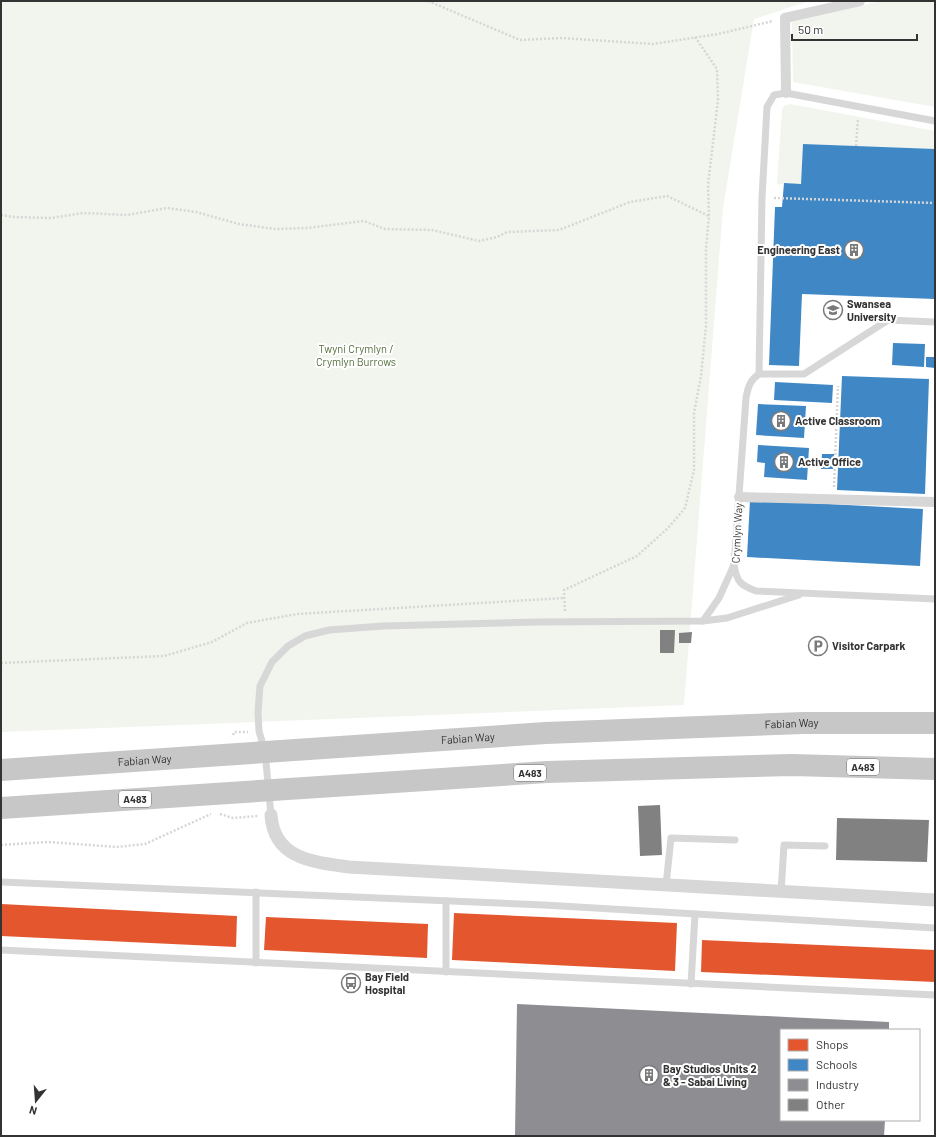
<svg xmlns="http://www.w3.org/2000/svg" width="936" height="1137" font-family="Barlow,sans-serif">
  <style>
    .green { fill: #f1f5ed }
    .shops { fill: #e4572e }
    .schools { fill: #3f88c5 }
    .industry { fill: #8d8d92 }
    .building { fill: #818181 }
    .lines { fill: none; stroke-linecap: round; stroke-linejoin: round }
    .path { stroke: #d6d6d6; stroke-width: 2.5; stroke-dasharray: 2 2; stroke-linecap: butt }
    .service { stroke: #d7d7d7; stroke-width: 7 }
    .pedestrian { stroke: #d7d7d7; stroke-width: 10 }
    .minor { stroke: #d7d7d7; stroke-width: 13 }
    .trunk { stroke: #c7c7c7; stroke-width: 22 }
    .labels { text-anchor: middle; stroke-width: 4; stroke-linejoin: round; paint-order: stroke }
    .shield { fill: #fff; stroke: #707070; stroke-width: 1 }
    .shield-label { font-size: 10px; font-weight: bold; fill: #333 }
    .poi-label { font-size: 11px; font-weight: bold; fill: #333; stroke: #fff; text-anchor: start }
    .park-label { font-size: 11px; fill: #56703f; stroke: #fff }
    .street-label { font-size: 11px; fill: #333; stroke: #fff }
  </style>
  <rect width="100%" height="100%" fill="#fff"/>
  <g class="green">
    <path d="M 1,1 L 809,1 L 754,19 L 723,208 L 684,705 L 1,732 Z"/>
    <path d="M 881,1 L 935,1 L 935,107 L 793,82 L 792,22 Z"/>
    <path d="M 790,104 L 935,131 L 935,149 L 803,144 L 801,184 L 777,184 L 782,110 L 784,106 Z"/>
  </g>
  <g class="shops">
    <path d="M 1,904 L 237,916 L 236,947 L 1,936 Z"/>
    <path d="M 454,913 L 677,923 L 675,971 L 452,960 Z"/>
    <path d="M 266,917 L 428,924 L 427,958 L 264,950 Z"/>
    <path d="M 702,940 L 935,950 L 935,982 L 701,972 Z"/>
  </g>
  <g class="schools">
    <path d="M 803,144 L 935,149 L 935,299 L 802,294 L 799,366 L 769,365 L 775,207 L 782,207 L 784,183 L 801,184 Z"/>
    <path d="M 893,343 L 925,344 L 924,367 L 892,365 Z"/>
    <path d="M 926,357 L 935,357 L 935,368 L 926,367 Z"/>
    <path d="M 842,376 L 929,379 L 925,494 L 837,490 Z"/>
    <path d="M 775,382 L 833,385 L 832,403 L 774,400 Z"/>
    <path d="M 758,404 L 806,406 L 804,438 L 756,435 Z"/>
    <path d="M 758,445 L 809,448 L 807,480 L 764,477 L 765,463 L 757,462 Z"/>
    <path d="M 822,454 L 834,454 L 833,469 L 821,469 Z"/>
    <path d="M 750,500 L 923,509 L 920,566 L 747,557 Z"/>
  </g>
  <path class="industry" d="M 517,1004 L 889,1022 L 889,1030 L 781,1030 L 781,1120 L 885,1120 L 884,1136 L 515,1136 Z"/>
  <g class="building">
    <path d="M 660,630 L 675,630 L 674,653 L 660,653 Z"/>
    <path d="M 692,632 L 691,643 L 679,643 L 679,633 Z"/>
    <path d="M 660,805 L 662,855 L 640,856 L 638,806 Z"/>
    <path d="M 837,818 L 929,820 L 927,862 L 836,860 Z"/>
  </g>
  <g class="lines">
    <g class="path">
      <path d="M 428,1 L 520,40 L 561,38 L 653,44 L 718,34 L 773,21"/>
      <path d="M 856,146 L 858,118"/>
      <path d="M 774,198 L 935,203"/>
      <path d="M 1,215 L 14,217 L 51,218 L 83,213 L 127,215 L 167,208 L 196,212 L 239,224 L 275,229 L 307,228 L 364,221 L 385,229 L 432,230 L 479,241 L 497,237 L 507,232 L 559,230 L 630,202 L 667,196 L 709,216"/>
      <path d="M 834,487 L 838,386"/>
      <path d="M 565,611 L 564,590 L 637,556 L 668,528 L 685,508 L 694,470 L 694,413 L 701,376 L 706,326 L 706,249 L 709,216 L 708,185 L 718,100 L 717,69 L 695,37"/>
      <path d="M 1,663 L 164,656 L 212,642 L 247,623 L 297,614 L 564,598"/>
      <path d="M 233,735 L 234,732 L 248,732"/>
      <path d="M 220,814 L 233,818 L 258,816"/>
      <path d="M 1,845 L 48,842 L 117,847 L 145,844 L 211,814"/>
    </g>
    <g class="service">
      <path d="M 935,121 L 786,93 L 774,95 L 767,107 L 762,198 L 759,374 C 750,380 748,387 746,398 L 734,565 C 737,582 740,585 756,591 L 935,599"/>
      <path d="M 759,374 L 804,374 L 888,320 L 935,322"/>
      <path d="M 703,621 L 727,618 L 799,595"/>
      <path d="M 271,815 L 265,752 L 259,731 L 258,712 L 260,686 L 272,662 L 288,646 L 305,636 L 329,630 L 383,626 L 535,622 L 703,621 L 719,598 L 734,565"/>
      <path d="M 1,882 L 544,905 L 935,928"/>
      <path d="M 666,885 L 671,838 L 735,840"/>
      <path d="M 781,892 L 784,845 L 825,846"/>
      <path d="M 1,950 L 935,995"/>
      <path d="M 256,963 L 256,892"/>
      <path d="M 446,972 L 446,901"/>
      <path d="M 691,984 L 695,914"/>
    </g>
    <g class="pedestrian">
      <path d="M 786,93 L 785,18 L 860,1"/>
      <path d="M 739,497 L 935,502"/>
    </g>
    <path class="minor" d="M 271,815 C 274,859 313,862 349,867 L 935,900"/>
    <g class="trunk">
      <path id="s1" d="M 1,770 L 546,733 L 803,723 L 935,723"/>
      <path d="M 1,808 L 547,772 L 792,765 L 935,769"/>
    </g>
  </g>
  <defs>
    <g id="building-ring" transform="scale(1)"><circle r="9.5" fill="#fff" stroke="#7a7a7a" stroke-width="1.5"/><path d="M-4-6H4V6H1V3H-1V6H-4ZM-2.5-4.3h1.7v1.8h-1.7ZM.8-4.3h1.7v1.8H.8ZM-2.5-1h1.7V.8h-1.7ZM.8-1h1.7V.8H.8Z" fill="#7a7a7a"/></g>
    <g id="university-ring" transform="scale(1)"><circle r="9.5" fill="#fff" stroke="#7a7a7a" stroke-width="1.5"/><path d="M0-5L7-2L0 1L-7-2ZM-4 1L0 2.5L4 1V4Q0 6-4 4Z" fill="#7a7a7a"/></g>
    <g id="parking-ring" transform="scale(1)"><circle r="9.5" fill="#fff" stroke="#7a7a7a" stroke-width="1.5"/><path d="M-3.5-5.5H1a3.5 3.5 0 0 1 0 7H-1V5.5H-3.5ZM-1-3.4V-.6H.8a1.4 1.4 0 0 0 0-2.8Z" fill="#7a7a7a"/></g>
    <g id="bus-ring" transform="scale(1)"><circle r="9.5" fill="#fff" stroke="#7a7a7a" stroke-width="1.5"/><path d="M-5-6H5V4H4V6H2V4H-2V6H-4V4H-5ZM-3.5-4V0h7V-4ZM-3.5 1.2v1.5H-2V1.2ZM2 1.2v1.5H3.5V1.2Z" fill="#7a7a7a"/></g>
  </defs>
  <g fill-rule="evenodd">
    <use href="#building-ring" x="854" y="250"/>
    <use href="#university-ring" x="833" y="310"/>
    <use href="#building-ring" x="781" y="421"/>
    <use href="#building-ring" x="784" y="462"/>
    <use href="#parking-ring" x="818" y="646"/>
    <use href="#bus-ring" x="351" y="983"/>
    <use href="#building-ring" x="649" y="1075"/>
  </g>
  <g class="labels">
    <g class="shield">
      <rect x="847" y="759" width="32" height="16" rx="3"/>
      <rect x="514" y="765" width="32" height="16" rx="3"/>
      <rect x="119" y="791" width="32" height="16" rx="3"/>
    </g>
    <g class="shield-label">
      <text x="863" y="771">A483</text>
      <text x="530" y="777">A483</text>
      <text x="135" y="803">A483</text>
    </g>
    <g class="poi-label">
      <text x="840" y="254" text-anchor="end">Engineering East</text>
      <text x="847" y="308">Swansea<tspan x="847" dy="13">University</tspan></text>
      <text x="795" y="425">Active Classroom</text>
      <text x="798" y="466">Active Office</text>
      <text x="832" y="650">Visitor Carpark</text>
      <text x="365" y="981">Bay Field<tspan x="365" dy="13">Hospital</tspan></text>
      <text x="663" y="1073">Bay Studios Units 2<tspan x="663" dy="13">&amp; 3 - Sabai Living</tspan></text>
    </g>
    <g class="park-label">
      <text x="356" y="353">Twyni Crymlyn /<tspan x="356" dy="13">Crymlyn Burrows</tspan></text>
    </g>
    <g class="street-label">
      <text transform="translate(737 533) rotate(-87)" y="4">Crymlyn Way</text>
      <text dy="4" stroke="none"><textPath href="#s1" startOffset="792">Fabian Way</textPath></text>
      <text dy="4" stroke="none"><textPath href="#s1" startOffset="468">Fabian Way</textPath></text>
      <text dy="4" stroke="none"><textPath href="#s1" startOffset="144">Fabian Way</textPath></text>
    </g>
  </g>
  <rect width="936" height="1137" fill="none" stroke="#333333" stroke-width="4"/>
  <rect x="780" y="1029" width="140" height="92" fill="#ffffff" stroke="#adadad"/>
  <rect x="788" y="1039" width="20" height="12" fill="#e4572e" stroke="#adadad"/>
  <text x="816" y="1049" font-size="12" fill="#333333">Shops</text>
  <rect x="788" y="1059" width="20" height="12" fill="#3f88c5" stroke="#adadad"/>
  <text x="816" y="1069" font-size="12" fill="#333333">Schools</text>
  <rect x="788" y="1079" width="20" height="12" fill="#8d8d92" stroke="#adadad"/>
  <text x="816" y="1089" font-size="12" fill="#333333">Industry</text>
  <rect x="788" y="1099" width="20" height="12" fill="#818181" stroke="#adadad"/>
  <text x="816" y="1109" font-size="12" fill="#333333">Other</text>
  <g transform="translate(36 1101) rotate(197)" stroke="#ffffff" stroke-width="3" paint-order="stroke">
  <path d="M0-3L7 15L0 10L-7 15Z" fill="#333333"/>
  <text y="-6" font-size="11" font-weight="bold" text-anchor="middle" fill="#333333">N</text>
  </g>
  <path d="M792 34v6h125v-6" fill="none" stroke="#333333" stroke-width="2"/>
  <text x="798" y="34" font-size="12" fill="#333333" stroke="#ffffff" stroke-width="3" paint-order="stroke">50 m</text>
</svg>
